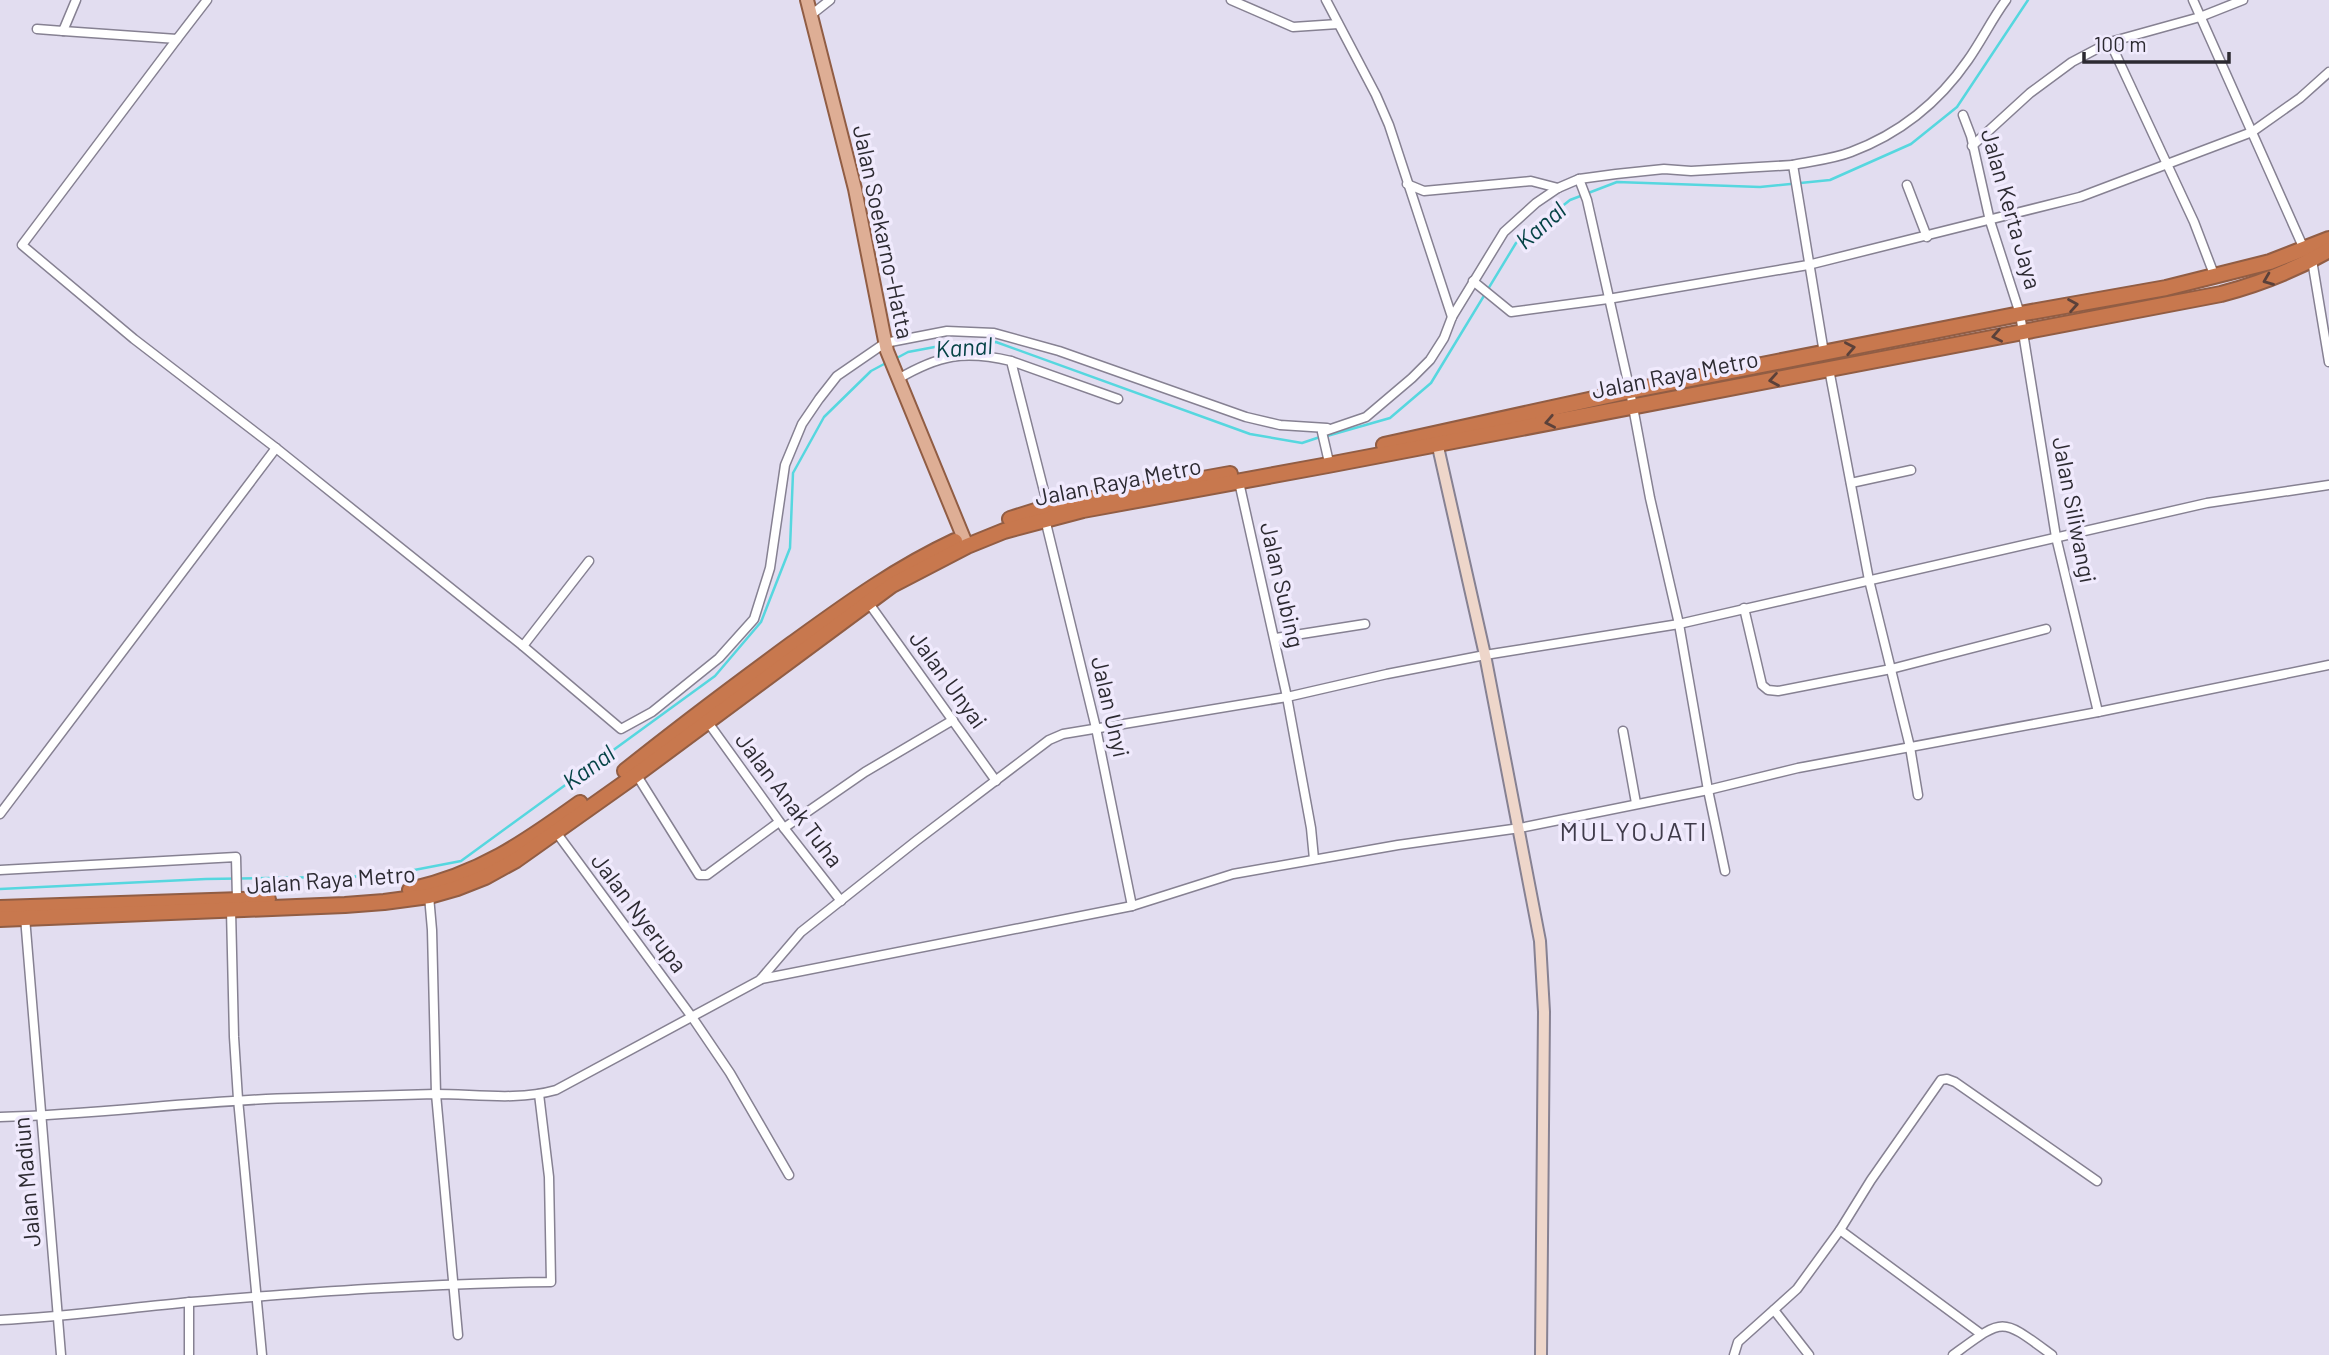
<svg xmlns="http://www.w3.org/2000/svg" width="2329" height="1355" font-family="Barlow,sans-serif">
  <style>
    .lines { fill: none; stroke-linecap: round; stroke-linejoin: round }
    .stream { stroke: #56d7df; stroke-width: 2.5 }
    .street-casing { stroke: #868192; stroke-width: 11 }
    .secondary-casing { stroke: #868192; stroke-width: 14 }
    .primary-casing { stroke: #915d44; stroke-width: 16 }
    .highway-casing { stroke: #915d44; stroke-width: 18 }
    .street { stroke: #fff; stroke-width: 8 }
    .secondary { stroke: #eed6ca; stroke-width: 10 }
    .primary { stroke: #deae95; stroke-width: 12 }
    .highway { stroke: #c8784e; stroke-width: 14 }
    .oneway { stroke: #5b413a }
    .labels { text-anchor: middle; stroke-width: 7; stroke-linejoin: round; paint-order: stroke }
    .street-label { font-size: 23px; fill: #2c2a31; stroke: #f0eafd }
    .water-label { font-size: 24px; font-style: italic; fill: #054346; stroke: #f0eafd }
    .quarter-label { font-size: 26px; letter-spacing: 2px; fill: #3f3b4a; stroke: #f0eafd }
  </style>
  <rect width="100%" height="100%" fill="#e2ddf0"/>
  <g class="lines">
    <g class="stream">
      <path d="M 895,359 L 908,352 L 940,346 L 996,342 L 1250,434 L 1302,443 L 1320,437"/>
      <path d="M 1327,436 L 1390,418 L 1431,383 L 1516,243 L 1570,200 L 1617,182 L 1760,187 L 1830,180 L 1911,144 L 1957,107 L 2028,0"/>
      <path d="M 0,889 L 206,879 L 383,876 L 461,861 L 715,676 L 761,622 L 790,548 L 793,473 L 824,417 L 871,371 L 886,363"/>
    </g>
    <g class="street-casing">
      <g id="street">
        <path d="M 1231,0 L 1293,27 L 1338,24"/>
        <path d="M 1326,0 L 1376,95 L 1389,125 L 1452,317"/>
        <path d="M 2193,0 L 2304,249"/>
        <path d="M 811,15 L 830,0"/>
        <path d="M 37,29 L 63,31 L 76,0"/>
        <path d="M 63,31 L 177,39 L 207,0"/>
        <path d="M 177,39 L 22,245 L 134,339 L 276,448 L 523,646"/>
        <path d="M 2110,42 L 2194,222 L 2215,277"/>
        <path d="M 1963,115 L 1971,136 L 1990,221 L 2020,314 L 2056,537 L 2098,712"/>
        <path d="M 1972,146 L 2030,93 L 2072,62 L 2110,42 L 2200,17 L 2243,0"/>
        <path d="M 1793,165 C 1812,161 1833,159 1851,152 C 1899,134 1939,102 1968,60 C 1982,40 1992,19 2006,0"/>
        <path d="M 1579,179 L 1587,200 L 1630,391 L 1650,498 L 1679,624 L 1708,790 L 1725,871"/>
        <path d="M 1407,184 L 1424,191 L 1531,181 L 1558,188"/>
        <path d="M 1907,185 L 1927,237"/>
        <path d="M 2312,260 L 2329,362"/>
        <path d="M 1473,281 L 1511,312 L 1608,299 L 1808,265 L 2080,197 L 2252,132 L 2300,98 L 2329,72"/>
        <path d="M 1011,361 L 1118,399"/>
        <path d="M 1829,369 L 1869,580 L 1910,747 L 1918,795"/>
        <path d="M 898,379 C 939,355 964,350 1011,361 L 1048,507"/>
        <path d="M 1328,458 L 1322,432 L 1366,417 L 1412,378 L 1430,360 L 1444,338 L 1452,317 L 1504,232 L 1536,203 L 1558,188 L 1579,179 L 1616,174 L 1664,169 L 1691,171 L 1793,165 L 1824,353"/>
        <path d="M 1239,482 L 1287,697 L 1311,828 L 1314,859"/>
        <path d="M 1851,483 L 1911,470"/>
        <path d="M 1045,519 L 1096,728 L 1132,906"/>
        <path d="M 589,561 L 523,646 L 621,729 L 652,712 L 719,658 L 754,619 L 770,568 L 785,465 L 802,424 L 819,399 L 837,376 L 885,343 L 947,331 L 994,333 L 1059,351 L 1246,417 L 1280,425 L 1327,428"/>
        <path d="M 868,602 L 996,781"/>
        <path d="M 1744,608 L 1762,685 L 1768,690 L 1778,691 L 1891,669 L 2046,629"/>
        <path d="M 1276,638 L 1365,624"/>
        <path d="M 707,721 L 784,828 L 841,901"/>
        <path d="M 1623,731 L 1636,803"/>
        <path d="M 636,774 L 699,875 L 707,875 L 779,822"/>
        <path d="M 0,814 L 276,448"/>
        <path d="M 784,828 L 865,772 L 953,720"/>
        <path d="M 556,832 L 692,1017 L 730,1073 L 789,1175"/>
        <path d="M 0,870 L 236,857 L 237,899"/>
        <path d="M 429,896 L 432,930 L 436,1094 L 458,1335"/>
        <path d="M 231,910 L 234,1037 L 238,1099 L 262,1355"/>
        <path d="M 25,917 L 61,1355"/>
        <path d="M 761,979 L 1132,906 L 1233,874 L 1398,845 L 1520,828 L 1708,790 L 1798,768 L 2098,712 L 2329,665"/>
        <path d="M 0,1117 C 99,1115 197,1100 297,1098 C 343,1097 389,1095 435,1094 C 475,1094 517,1101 556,1090 L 760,980 L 801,932 L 916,841 L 1049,740 L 1063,734 L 1287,697 L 1387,674 L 1485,655 L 1679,624 L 2207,503 L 2329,485"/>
        <path d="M 1840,1230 L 1981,1334"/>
        <path d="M 1774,1310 L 1809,1355"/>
        <path d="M 0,1320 C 64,1317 127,1308 191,1302 C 310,1292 431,1283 551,1282 L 549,1177 L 539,1094"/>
        <path d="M 189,1355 L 189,1302"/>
        <path d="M 1734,1355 L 1738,1342 L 1797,1289 L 1840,1230 L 1871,1180 L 1941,1080 L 1947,1079 L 1955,1082 L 2097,1181"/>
        <path d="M 1953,1355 C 2005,1317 2000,1317 2052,1355"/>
      </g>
    </g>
    <g class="secondary-casing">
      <path id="secondary" d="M 1436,438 L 1485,655 L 1540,941 L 1544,1012 L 1541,1355"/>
    </g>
    <g class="primary-casing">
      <path id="primary" d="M 807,0 L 855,189 L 887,351 L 967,546"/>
    </g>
    <g class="highway-casing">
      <g id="highway">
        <path d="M 1384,445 L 1630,391 L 2020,314 L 2166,288 L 2270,262 L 2329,239"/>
        <path d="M 1010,519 L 1048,507 L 1230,474"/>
        <path d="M 625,771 C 680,727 736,685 792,644 C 846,605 895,569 955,541"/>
        <path d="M 410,890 C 480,874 523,844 580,803"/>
        <path d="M 0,908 L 268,899"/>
        <path d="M 0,919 L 345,905 L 384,902 L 429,896 L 457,888 L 485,877 L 516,860 L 633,777 L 892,585 L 967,546 L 1004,531 L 1083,510 L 1328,465 L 2221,294 C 2259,284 2295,270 2329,250"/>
      </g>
    </g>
    <use href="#street" class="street"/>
    <use href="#secondary" class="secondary"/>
    <use href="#primary" class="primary"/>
    <use href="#highway" class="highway"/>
  </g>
  <defs><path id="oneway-chevron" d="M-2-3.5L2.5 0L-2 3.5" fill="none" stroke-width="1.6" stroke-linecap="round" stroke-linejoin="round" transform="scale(1.75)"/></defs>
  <g class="oneway">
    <use href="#oneway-chevron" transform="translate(2268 280) rotate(158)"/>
    <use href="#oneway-chevron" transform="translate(2073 305) rotate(-10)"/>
    <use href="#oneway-chevron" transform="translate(1997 336) rotate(169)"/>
    <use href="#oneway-chevron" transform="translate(1850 348) rotate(-11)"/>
    <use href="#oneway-chevron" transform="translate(1774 380) rotate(170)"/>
    <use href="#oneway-chevron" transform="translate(1550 422) rotate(169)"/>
  </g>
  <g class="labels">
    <g class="street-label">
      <text transform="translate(2011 209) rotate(74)" y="8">Jalan Kerta Jaya</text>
      <text transform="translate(883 232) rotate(78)" y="8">Jalan Soekarno-Hatta</text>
      <text transform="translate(1675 375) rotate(-11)" y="8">Jalan Raya Metro</text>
      <text transform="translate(1118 482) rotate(-11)" y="8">Jalan Raya Metro</text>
      <text transform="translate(2074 510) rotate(79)" y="8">Jalan Siliwangi</text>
      <text transform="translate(1282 585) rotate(77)" y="8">Jalan Subing</text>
      <text transform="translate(948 680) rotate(54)" y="8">Jalan Unyai</text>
      <text transform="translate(1110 707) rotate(77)" y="8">Jalan Unyi</text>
      <text transform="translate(789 800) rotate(53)" y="8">Jalan Anak Tuha</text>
      <text transform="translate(331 880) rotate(-4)" y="8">Jalan Raya Metro</text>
      <text transform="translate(639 913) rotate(53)" y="8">Jalan Nyerupa</text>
      <text transform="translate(27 1182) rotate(-95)" y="8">Jalan Madiun</text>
    </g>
    <g class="water-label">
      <text transform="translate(1541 226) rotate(-41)" y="8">Kanal</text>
      <text transform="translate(964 348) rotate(-4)" y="8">Kanal</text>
      <text transform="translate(589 768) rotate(-36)" y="8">Kanal</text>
    </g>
    <g class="quarter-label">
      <text x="1634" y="841">MULYOJATI</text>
    </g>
  </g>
  <path d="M2084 52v10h145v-10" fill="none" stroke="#2c2a31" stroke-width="3.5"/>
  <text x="2094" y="52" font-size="21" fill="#2c2a31" stroke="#f0eafd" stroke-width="5" paint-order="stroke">100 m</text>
</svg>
